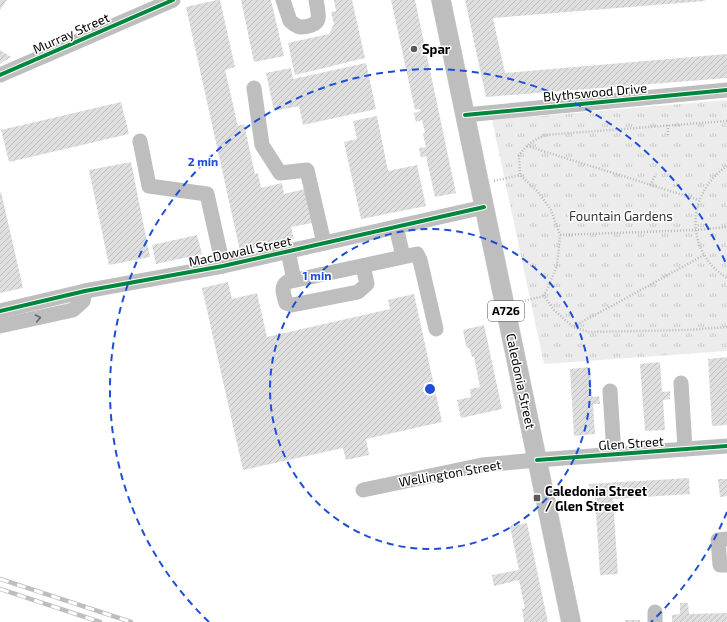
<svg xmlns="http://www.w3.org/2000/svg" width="727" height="622" font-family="'Exo 2',sans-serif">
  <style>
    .park { fill: url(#park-tufts) }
    .building { fill: url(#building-hatch) }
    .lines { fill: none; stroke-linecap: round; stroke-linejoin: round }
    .major-casing { stroke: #dbdbdb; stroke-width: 20 }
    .path { stroke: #b9b9b9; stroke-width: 2.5; stroke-dasharray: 1 2; stroke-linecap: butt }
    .minor { stroke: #bebebe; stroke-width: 15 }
    .major { stroke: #bebebe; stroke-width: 19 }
    .rail-casing { stroke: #bebebe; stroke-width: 4.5 }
    .rail { stroke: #fff; stroke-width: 3; stroke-dasharray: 9; stroke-linecap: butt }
    .cycleway-casing { stroke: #fff; stroke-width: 6 }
    .cycleway { stroke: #00873e; stroke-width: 4 }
    .oneway { stroke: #686868 }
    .ring { fill: none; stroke: #1d4ed8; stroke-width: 2; stroke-dasharray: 7 5 }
    .poi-dot { fill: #595959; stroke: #fff; stroke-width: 1.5 }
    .labels { text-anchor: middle; stroke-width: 3; stroke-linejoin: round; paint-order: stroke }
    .shield { fill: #fff; stroke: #4c4c4c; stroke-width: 1 }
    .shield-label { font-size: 12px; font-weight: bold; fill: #000 }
    .street-label { font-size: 13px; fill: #000; stroke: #fff }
    .poi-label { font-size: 13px; font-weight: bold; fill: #000; stroke: #fff; text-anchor: start }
    .park-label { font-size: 13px; fill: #333; stroke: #fff }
    .centre { fill: #1d4ed8; stroke: #fff; stroke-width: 2 }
    .ring-label { font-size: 12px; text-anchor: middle; font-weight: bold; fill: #1d4ed8; stroke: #fff; stroke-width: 3; stroke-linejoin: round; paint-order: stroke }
  </style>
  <defs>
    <pattern id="park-tufts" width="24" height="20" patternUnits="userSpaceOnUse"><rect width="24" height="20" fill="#ececec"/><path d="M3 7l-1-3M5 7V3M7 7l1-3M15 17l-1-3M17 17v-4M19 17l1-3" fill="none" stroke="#c9c9c9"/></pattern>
    <pattern id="building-hatch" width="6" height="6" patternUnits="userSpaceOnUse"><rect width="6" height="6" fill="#dfdfdf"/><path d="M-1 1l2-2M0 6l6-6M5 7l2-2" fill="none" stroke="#bebebe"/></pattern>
  </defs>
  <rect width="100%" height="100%" fill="#fff"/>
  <path class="park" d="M 727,100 L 727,351 L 544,364 L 492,120 Z"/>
  <g class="building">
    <path d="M 0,0 L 7,0 L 0,10 Z"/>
    <path d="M 217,0 L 220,0 L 235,67 L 225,70 L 238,126 L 244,124 L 255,174 L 258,173 L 261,188 L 282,183 L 284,194 L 305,189 L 312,223 L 291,227 L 294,239 L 240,251 L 186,7 Z"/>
    <path d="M 241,0 L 271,0 L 284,56 L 254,62 Z"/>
    <path d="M 334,0 L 352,0 L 365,58 L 295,75 L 288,43 L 329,34 L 334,24 L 331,12 L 336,11 Z"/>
    <path d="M 391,0 L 415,0 L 456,193 L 435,197 L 426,156 L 421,158 L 419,148 L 426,147 L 423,134 L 425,133 L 422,120 L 416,122 L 414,113 L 421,111 L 420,109 L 415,110 Z"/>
    <path d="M 465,0 L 705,0 L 705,1 L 493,18 L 505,73 L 727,54 L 727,78 L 486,97 Z"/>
    <path d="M 0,50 L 11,57 L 0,64 Z"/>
    <path d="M 366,63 L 376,109 L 303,125 L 299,106 L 274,111 L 266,73 L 291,68 L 293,79 Z"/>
    <path d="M 121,102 L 129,134 L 9,162 L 1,130 Z"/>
    <path d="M 377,116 L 388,171 L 417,165 L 426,206 L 361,219 L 344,142 L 357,139 L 353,121 Z"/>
    <path d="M 131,162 L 150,257 L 109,265 L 89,170 Z"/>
    <path d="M 1,192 L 23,288 L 0,293 L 0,193 Z"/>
    <path d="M 197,235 L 202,254 L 156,264 L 152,245 Z"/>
    <path d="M 228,282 L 232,299 L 257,293 L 267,337 L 390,309 L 388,300 L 414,294 L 442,422 L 366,439 L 369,455 L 346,460 L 343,448 L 243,470 L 202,288 Z"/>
    <path d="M 484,325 L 502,409 L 461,418 L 457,400 L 471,397 L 470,389 L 480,387 L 474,357 L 472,357 L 470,350 L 466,346 L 463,330 Z"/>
    <path d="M 727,357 L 727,425 L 712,426 L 708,359 Z"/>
    <path d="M 660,362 L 662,392 L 670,391 L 670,399 L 663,400 L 665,430 L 645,431 L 640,364 Z"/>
    <path d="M 590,367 L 592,397 L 599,396 L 600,404 L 593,404 L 595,434 L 574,436 L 570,369 Z"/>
    <path d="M 689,478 L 690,494 L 613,499 L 618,574 L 600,575 L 595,497 L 590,497 L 589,484 Z"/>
    <path d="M 718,479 L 727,479 L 727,496 L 720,497 Z"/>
    <path d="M 527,523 L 544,604 L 548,622 L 524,622 L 522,609 L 525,608 L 519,580 L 494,586 L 492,575 L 519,570 L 510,526 Z"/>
    <path d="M 680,603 L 688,603 L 689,614 L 727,613 L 727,622 L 672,622 L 672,615 L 680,614 Z"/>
    <rect x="625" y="620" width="15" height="2"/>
  </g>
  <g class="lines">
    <g class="major-casing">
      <path id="major" d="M 441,0 L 571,622"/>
    </g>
    <g class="path">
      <path d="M 727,121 L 545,135 C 532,141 528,144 519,155 L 520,175 L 538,192 L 551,210 L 560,235 L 557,266 L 544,296 L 554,310 L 573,327 L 589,332 L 686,330 L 727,327"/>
      <path d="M 668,125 L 668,137"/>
      <path d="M 527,146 L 699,200"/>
      <path d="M 727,166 C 686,194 684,251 727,278"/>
      <path d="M 494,181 L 520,175"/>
      <path d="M 650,185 L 656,174"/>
      <path d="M 560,235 L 696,230 L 727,227"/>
      <path d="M 519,302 L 544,296"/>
      <path d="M 574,326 L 619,302 L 704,255"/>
    </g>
    <g class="minor">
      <path d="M 283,0 L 290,21 C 293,23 297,27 301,27 C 306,27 317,25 318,19 C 319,14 317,6 316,0"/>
      <path d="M 0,75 L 173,0"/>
      <path d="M 254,88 L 262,145 L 280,173 L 307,170 L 324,243"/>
      <path d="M 465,115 L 727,90"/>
      <path d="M 140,141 L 149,186 L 207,194 L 223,266"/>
      <path d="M 396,227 L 403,256"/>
      <path d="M 288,251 L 294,280"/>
      <path d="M 363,266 L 367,284 L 358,292 L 292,305 L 286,303 C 284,295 280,287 287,282 L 417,254 L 420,260 L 436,329"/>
      <path d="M 0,311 L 85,291 L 223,266 L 484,207"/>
      <path d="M 0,326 L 73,310 L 83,301 L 85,291"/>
      <path d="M 681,383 L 685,449"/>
      <path d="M 610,391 L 614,454"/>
      <path d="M 363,490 L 482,465 L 537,460 L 727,446"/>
      <path d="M 727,539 L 718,540 L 720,565 L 727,565"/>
      <path d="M 655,612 L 655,622"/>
    </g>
    <use href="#major" class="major"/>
    <g class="rail-casing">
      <g id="rail">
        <path d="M 0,579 L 131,622"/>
        <path d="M 0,589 L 100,622"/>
      </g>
    </g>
    <use href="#rail" class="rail"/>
    <g class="cycleway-casing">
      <g id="cycleway">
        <path d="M 0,75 L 173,0"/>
        <path d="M 465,115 L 727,90"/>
        <path d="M 0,311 L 85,291 L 223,266 L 484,207"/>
        <path d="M 537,460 L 727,446"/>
      </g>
    </g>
    <use href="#cycleway" class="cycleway"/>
  </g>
  <defs><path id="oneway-chevron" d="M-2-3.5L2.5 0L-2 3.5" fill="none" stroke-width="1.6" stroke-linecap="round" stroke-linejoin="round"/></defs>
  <use class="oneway" href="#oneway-chevron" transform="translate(38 318) rotate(-12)"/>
  <g class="ring">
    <circle cx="430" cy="389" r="160"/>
    <path d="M727 512A321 321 0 0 1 651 622M209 622A321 321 0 1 1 727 266"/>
  </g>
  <g class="poi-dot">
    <circle cx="414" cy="49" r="4"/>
    <rect x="533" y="494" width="8" height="8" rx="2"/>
  </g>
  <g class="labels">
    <rect class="shield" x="488" y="301" width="36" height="20" rx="3"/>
    <g class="shield-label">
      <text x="506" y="315">A726</text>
    </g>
    <g class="street-label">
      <text transform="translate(71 33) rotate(-24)" y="5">Murray Street</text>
      <text transform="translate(595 92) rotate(-5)" y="5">Blythswood Drive</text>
      <text transform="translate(240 251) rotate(-12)" y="5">MacDowall Street</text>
      <text transform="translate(521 381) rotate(78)" y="5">Caledonia Street</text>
      <text transform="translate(631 443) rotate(-4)" y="5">Glen Street</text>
      <text transform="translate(450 473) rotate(-10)" y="5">Wellington Street</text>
    </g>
    <g class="poi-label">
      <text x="422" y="54">Spar</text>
      <text x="545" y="496">Caledonia Street<tspan x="545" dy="15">/ Glen Street</tspan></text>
    </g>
    <g class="park-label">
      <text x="621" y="221">Fountain Gardens</text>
    </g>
  </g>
  <circle cx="430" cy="389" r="6" class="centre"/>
  <g class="ring-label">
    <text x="203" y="166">2 min</text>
    <text x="317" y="280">1 min</text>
  </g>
</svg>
